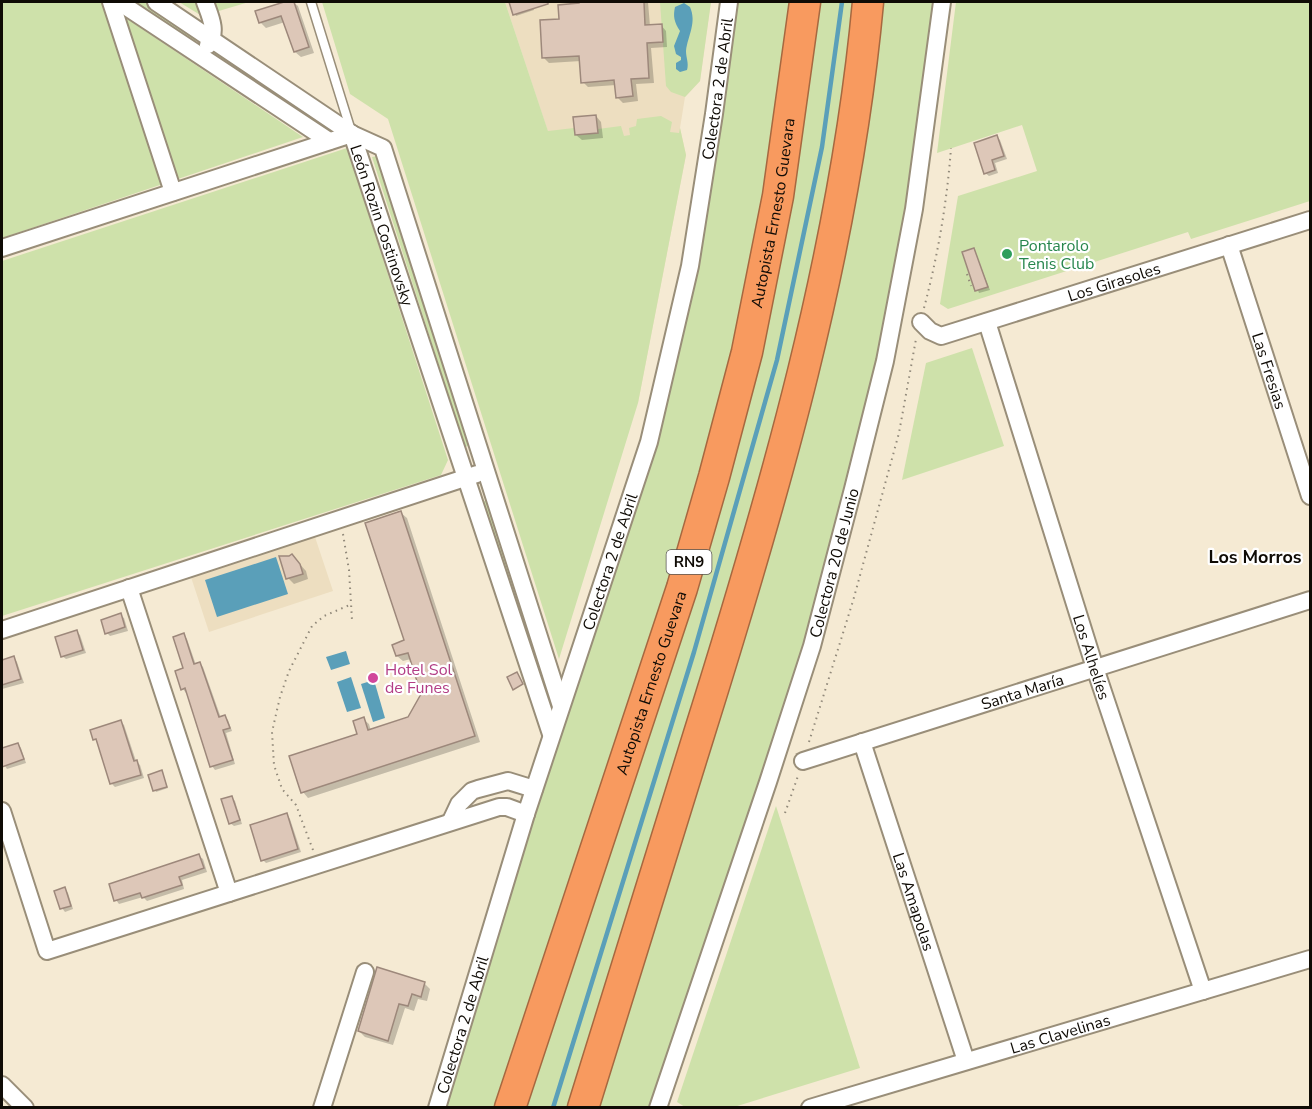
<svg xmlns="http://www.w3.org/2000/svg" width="1312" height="1109" font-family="'Nunito Sans',sans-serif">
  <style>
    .built { fill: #eddec0 }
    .green { fill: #cee1aa }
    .water { fill: #5a9fb9 }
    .shadow { fill: #0003 }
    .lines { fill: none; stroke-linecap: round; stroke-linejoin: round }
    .stream { stroke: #5a9fb9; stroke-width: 4.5 }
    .building { fill: #ddc7b8; stroke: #9d887b; stroke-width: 1.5 }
    .lane-casing { stroke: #998e79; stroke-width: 11 }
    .street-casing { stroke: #998e79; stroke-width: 20 }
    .highway-casing { stroke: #a66840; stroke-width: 33 }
    .path { stroke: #91897a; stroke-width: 2; stroke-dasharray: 1.5 4.5; stroke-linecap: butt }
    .lane { stroke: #fff; stroke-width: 8 }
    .street { stroke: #fff; stroke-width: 16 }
    .highway { stroke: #f89a5f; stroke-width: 30 }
    .leisure-dot { fill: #2e9e5b; stroke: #fff; stroke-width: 2 }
    .hotel-dot { fill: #d1479c; stroke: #fff; stroke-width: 2 }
    .labels { text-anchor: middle; stroke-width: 4.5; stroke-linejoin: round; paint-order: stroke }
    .shield { fill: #fff; stroke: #575450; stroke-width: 1.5 }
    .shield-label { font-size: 15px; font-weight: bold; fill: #0f0b05 }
    .street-label { font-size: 16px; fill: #0f0b05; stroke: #fff }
    .leisure-label { font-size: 16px; fill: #27864d; stroke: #fff; text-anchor: start }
    .hotel-label { font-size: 16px; fill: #b23c85; stroke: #fff; text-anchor: start }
    .neighbourhood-label { font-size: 18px; font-weight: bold; fill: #0f0b05; stroke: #fff }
  </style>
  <rect width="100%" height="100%" fill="#f5ead3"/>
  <g class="built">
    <path d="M 505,2 L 711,2 L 700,81 L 685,97 L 680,128 L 686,155 L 638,403 Z"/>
    <path d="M 315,537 L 333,591 L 209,632 L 191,577 Z"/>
  </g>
  <g class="green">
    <path d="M 2,2 L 102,2 L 303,137 L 2,238 Z"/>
    <path d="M 129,2 L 145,2 L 198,38 L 194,44 Z"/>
    <path d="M 179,2 L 249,2 L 202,16 Z"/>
    <path d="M 322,2 L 505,2 L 548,131 L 574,128 L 575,135 L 598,133 L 598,129 L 621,126 L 624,136 L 630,135 L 629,128 L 636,126 L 637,119 L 661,116 L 672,122 L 670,132 L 679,133 L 680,128 L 686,155 L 638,403 L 559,659 L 388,119 L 350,94 Z"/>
    <path d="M 660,2 L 711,2 L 700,81 L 685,97 L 671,92 L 666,86 Z"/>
    <path d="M 729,2 L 942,2 L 938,36 L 853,489 L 658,1107 L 437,1108 L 592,617 L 690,266 Z"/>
    <path d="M 956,2 L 1310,2 L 1310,201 L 1191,239 L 1188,232 L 948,309 L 940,304 L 958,196 L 1037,171 L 1022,125 L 937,153 Z"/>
    <path d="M 218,51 L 314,115 L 309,122 L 211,54 L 212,52 Z"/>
    <path d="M 347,148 L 448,460 L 441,475 L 2,616 L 2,261 Z"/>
    <path d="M 378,156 L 471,445 L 465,447 L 372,157 Z"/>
    <path d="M 972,348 L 1004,446 L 902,480 L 926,363 Z"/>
    <path d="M 488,500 L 547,679 L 542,681 L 482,502 Z"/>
    <path d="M 776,806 L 860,1068 L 734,1107 L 685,1107 L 677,1102 Z"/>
  </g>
  <g class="water">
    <path d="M 684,3 L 690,7 C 697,23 688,35 686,51 C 686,58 689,63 687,70 L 680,72 L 676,69 L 676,63 L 681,60 L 681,57 L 676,54 L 674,46 L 680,31 C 674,22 673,16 675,7 Z"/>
    <path d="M 276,557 L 288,594 L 217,617 L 205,580 Z"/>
    <path d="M 346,651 L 350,664 L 331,670 L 326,657 Z"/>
    <path d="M 351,677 L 361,708 L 347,712 L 337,682 Z"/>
    <path d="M 374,680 L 385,718 L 373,722 L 361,684 Z"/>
  </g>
  <g class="shadow">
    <path d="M 289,2 L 293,2 L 298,6 L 314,53 L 301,57 L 295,52 L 285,22 L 266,28 L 260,22 L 257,12 Z"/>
    <path d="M 510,2 L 532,2 L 534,10 L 516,16 Z"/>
    <path d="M 580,2 L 648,2 L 650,26 L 661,25 L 666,31 L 667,47 L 651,48 L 654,83 L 636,84 L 638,101 L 623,103 L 617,97 L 616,85 L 588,87 L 583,82 L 581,61 L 549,63 L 544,58 L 561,20 L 580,5 Z"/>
    <path d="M 596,116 L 601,122 L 603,138 L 582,140 L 576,135 Z"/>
    <path d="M 997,137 L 1000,140 L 1007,159 L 995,163 L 998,173 L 989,176 L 985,173 Z"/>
    <path d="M 974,250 L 990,290 L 979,293 L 964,253 Z"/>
    <path d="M 401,513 L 407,518 L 480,742 L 308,798 L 303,792 L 359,735 L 363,719 L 369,724 L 371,731 L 409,718 L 423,694 L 411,659 L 403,661 L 397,656 L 406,641 Z"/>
    <path d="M 297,561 L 306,571 L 308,579 L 294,584 L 288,578 Z"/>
    <path d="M 120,615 L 124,618 L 128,631 L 110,636 L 107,633 Z"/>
    <path d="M 76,631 L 80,635 L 86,653 L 66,659 L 62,656 Z"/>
    <path d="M 184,635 L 187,639 L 196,665 L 200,664 L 203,667 L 221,718 L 225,717 L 228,720 L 232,731 L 226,733 L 235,764 L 215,770 L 212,766 L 188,692 L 186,693 L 183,689 L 185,669 Z"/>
    <path d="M 14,658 L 17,662 L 24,683 L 2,689 L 2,662 Z"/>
    <path d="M 121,722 L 124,725 L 136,761 L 140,765 L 144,778 L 115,787 L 112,784 L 99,742 L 95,739 Z"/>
    <path d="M 18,744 L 21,748 L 26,763 L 7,769 L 2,761 L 2,750 Z"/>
    <path d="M 162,772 L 168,788 L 156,792 L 150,776 Z"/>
    <path d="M 232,798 L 235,801 L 242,824 L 234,826 L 230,823 Z"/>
    <path d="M 287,815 L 290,819 L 301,852 L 266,863 L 263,860 Z"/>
    <path d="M 199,856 L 203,859 L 207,872 L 182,880 L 184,889 L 147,901 L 143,897 L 119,904 L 116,900 Z"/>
    <path d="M 65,889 L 68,893 L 73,909 L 65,912 L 62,908 Z"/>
    <path d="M 378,969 L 425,984 L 430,989 L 427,1001 L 418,999 L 414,1011 L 405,1008 L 393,1045 L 365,1037 L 359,1031 Z"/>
  </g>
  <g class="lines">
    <path class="stream" d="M 553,1108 L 694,652 L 777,360 L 822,147 L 842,2"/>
  </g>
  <g class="building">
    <path d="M 284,2 L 294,2 L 309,47 L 294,52 L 281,16 L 259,23 L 255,11 Z"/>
    <path d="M 509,2 L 548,2 L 548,4 L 513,15 Z"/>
    <path d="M 579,2 L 644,2 L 645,25 L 662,24 L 663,42 L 647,43 L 649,78 L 631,79 L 633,96 L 616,98 L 614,80 L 581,83 L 579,56 L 542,58 L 540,20 L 559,19 L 558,5 L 579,3 Z"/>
    <path d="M 596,115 L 598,133 L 575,135 L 573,117 Z"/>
    <path d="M 997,135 L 1004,156 L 992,160 L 995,170 L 984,174 L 974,143 Z"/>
    <path d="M 974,248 L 988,287 L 975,291 L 962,252 Z"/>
    <path d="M 401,511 L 475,736 L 301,793 L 289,756 L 357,734 L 353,721 L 364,717 L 368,730 L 408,717 L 421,694 L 408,653 L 396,656 L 392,645 L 404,640 L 365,523 Z"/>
    <path d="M 292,554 L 300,564 L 303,574 L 286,579 L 279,556 L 289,556 Z"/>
    <path d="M 121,613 L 125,627 L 105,634 L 101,620 Z"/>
    <path d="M 77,630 L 83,650 L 61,657 L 55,637 Z"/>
    <path d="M 184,633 L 194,664 L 200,662 L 219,717 L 225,715 L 230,728 L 223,730 L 233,760 L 210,767 L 185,688 L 181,690 L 175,671 L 183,668 L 173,637 Z"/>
    <path d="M 14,656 L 21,679 L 2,685 L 2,660 Z"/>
    <path d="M 517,672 L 523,684 L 513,690 L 507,677 Z"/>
    <path d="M 121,720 L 134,761 L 137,760 L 141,775 L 110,784 L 96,739 L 93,740 L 90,730 Z"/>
    <path d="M 18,743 L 24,759 L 2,767 L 2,748 Z"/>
    <path d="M 162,770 L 167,787 L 153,791 L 148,775 Z"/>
    <path d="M 232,796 L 240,820 L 229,824 L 221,799 Z"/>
    <path d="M 287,813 L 298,849 L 261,861 L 250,825 Z"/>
    <path d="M 199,854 L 204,868 L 179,877 L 182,885 L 142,898 L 140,893 L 114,901 L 109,884 Z"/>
    <path d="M 65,887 L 71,906 L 60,909 L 54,891 Z"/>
    <path d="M 377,967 L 425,982 L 421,997 L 412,994 L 408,1006 L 399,1004 L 388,1041 L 358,1031 Z"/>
  </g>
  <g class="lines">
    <g class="lane-casing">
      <path id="lane" d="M 311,2 L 351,131"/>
    </g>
    <g class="street-casing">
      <g id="street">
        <path d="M 111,2 L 173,192"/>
        <path d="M 119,2 L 329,141"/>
        <path d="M 156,2 L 352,134 L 383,148 L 561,706"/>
        <path d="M 205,2 C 210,16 218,31 208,45"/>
        <path id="s1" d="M 352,134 L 551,734"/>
        <path id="s2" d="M 1229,245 L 1310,496"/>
        <path d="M 2,248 L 352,134"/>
        <path id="s3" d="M 921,322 L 930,331 L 941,336 L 1310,220"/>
        <path id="s4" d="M 987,322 L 1095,668 L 1203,991"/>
        <path d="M 129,588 L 229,893"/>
        <path d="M 2,630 L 477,474"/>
        <path id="s5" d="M 862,742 L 966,1061"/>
        <path id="s6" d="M 803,761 L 1310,600"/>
        <path d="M 2,811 L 47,951 L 499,807 L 507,807 L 526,814"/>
        <path d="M 451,821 L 459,804 L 472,791 L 478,789 L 508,781 L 534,789"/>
        <path d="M 2,1085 L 25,1108"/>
        <path d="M 322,1108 L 365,972"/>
        <path id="s7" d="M 437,1108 L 526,814 L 649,442 L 690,266 L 714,114 L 729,2"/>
        <path id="s8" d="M 658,1108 L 768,782 L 812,646 L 853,489 L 885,361 L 914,209 L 942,2"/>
        <path id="s9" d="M 810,1108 L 1310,959"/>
      </g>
    </g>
    <g class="highway-casing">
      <g id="highway">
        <path id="s10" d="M 510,1108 L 682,588 L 714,477 L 747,352 L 778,196 L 805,2"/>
        <path d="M 583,1108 C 622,983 660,859 699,734 C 774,495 845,252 868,2"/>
      </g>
    </g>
    <g class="path">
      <path d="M 967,274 L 971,286"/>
      <path d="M 924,308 C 938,255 947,202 951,148"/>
      <path d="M 343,534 L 349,570 L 352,620"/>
      <path d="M 809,742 L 853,601 L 899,433 L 916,339"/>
      <path d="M 785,813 L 798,776"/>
      <path d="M 313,850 L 296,805 L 282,789 L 274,765 L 272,732 L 280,697 L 289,671 L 312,626 L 324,616 L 352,604"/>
    </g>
    <use href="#lane" class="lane"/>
    <use href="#street" class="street"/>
    <use href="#highway" class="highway"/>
  </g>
  <circle class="leisure-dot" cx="1007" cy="254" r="6"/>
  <circle class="hotel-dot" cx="373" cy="678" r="6"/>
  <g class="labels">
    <rect class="shield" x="666.5" y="550" width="45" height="24" rx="4.5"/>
    <g class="shield-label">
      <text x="689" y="567">RN9</text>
    </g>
    <g class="street-label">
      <text dy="6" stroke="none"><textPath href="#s7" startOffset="1059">Colectora 2 de Abril</textPath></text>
      <text dy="6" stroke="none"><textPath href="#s10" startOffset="934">Autopista Ernesto Guevara</textPath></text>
      <text dy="6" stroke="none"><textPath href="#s1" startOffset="96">León Rozin Costinovsky</textPath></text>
      <text dy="6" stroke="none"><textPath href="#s3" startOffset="206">Los Girasoles</textPath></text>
      <text dy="6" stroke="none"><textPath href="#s2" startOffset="132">Las Fresias</textPath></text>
      <text dy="6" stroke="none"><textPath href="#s7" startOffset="573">Colectora 2 de Abril</textPath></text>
      <text dy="6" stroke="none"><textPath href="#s8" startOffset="573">Colectora 20 de Junio</textPath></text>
      <text dy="6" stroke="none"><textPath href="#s4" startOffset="351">Los Alhelíes</textPath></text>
      <text dy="6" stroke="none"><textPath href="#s10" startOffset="448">Autopista Ernesto Guevara</textPath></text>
      <text dy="6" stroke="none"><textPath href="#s6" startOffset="230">Santa María</textPath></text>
      <text dy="6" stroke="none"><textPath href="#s5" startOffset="168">Las Amapolas</textPath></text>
      <text dy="6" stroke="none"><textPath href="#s7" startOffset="87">Colectora 2 de Abril</textPath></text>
      <text dy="6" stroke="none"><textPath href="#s9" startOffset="261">Las Clavelinas</textPath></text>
    </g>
    <g class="leisure-label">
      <text x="1019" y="251">Pontarolo<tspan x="1019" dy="18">Tenis Club</tspan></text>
    </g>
    <g class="hotel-label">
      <text x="385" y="675">Hotel Sol<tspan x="385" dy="18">de Funes</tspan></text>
    </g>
    <g class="neighbourhood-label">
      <text x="1255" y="563">Los Morros</text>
    </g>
  </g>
  <rect width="1312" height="1109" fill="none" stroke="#0f0b05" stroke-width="6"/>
</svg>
